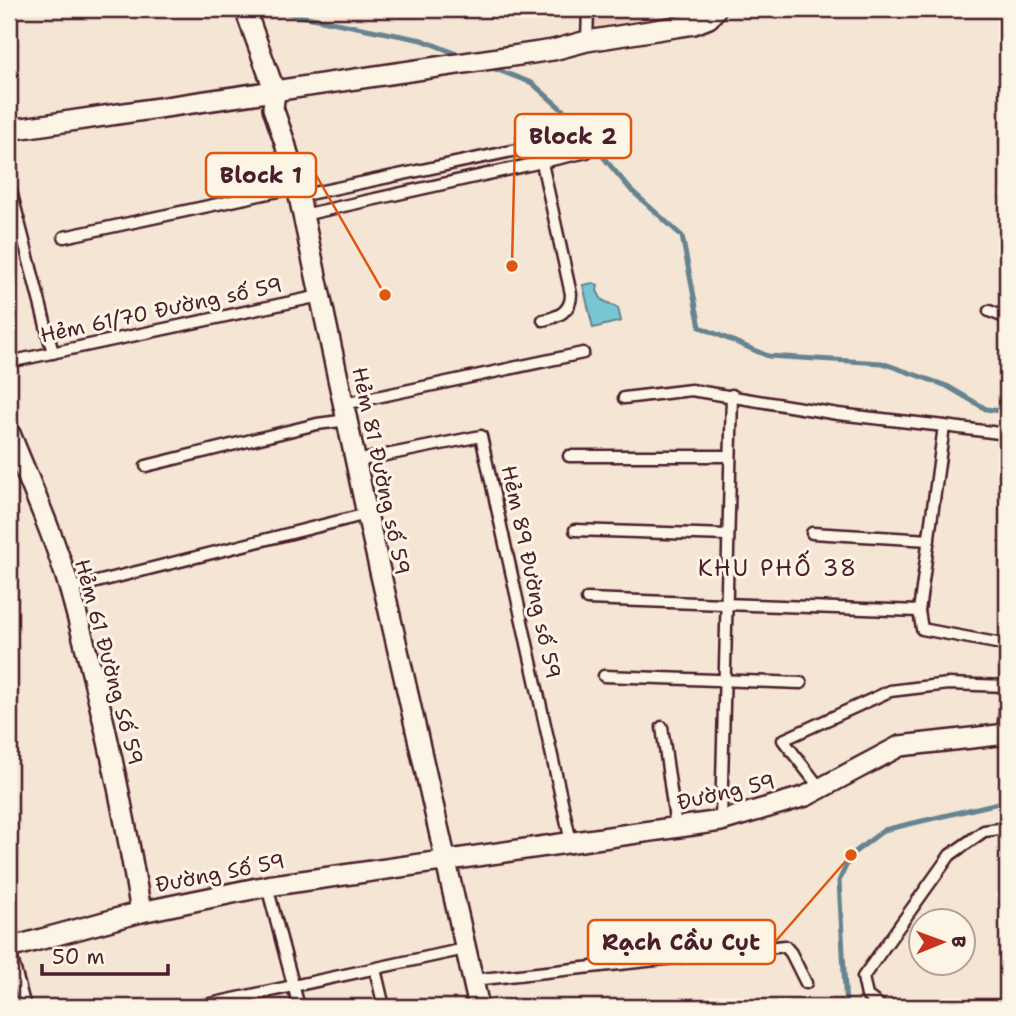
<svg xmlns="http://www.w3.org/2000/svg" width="1016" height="1016" font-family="'Shantell Sans',sans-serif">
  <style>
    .built { fill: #edd2bf }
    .water { fill: #77c6d3; stroke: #658390; stroke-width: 2 }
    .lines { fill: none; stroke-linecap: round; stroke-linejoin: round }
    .stream { stroke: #658390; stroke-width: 5 }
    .lane-casing { stroke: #4a1f2b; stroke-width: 15 }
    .street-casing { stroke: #4a1f2b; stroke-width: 24 }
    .lane { stroke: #fcf5e5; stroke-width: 10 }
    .street { stroke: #fcf5e5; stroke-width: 19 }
    .labels { text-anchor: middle; stroke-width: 6; stroke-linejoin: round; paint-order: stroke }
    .street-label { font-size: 21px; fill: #4a1f2b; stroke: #fcf5e5 }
    .neighbourhood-label { font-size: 23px; letter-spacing: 2px; fill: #4a1f2b; stroke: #fcf5e5 }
    .leader { fill: none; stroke: #e0560e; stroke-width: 2.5 }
    .callout-dot { fill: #e0560e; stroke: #fcf5e5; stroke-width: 2.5 }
    .callout { fill: #fcf5e5; stroke: #e0560e; stroke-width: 2.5 }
    .callout-label { font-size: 23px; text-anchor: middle; font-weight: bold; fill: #4a1f2b }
  </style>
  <rect width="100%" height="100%" fill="#f5e5d4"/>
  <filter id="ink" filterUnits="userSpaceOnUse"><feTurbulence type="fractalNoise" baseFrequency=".0143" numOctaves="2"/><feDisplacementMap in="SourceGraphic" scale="14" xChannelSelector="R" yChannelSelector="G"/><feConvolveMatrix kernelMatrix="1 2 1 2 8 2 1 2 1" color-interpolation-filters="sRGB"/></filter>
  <g filter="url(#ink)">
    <path class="built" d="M 583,9 L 695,9 L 584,29 Z"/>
    <path class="water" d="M 593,283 L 598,285 L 597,291 L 602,300 L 618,308 L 621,321 L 593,328 L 583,285 Z"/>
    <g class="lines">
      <g class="stream">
        <path d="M 266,9 L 422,40 L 462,56"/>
        <path d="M 490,67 L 532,83 L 565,112 L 631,190 L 682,236 L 700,327 L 768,356 L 882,363 L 947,386 L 986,409 L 1007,412"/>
        <path d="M 846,1007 L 839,881 L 851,855 L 884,830 L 1007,801"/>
      </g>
      <g class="lane-casing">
        <g id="lane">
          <path d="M 587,41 L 588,9"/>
          <path d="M 542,163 L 571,294 C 571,312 558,317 543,320"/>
          <path d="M 11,191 L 53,353"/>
          <path d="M 299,196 L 531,147"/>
          <path d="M 303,215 L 587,152"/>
          <path d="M 64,237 L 297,187"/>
          <path d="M 989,311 L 1007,318"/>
          <path d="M 9,362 L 320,296"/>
          <path d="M 624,398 L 691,390 L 838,414 L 944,426"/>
          <path d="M 344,404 L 583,353"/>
          <path d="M 1007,434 L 944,426 L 919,611 L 922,629 L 1007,645"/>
          <path d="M 569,456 L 729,456"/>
          <path d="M 356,461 L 481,436 L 571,842"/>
          <path d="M 146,466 L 317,424 L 348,420"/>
          <path d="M 575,530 L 727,535"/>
          <path d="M 812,533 L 929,540"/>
          <path d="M 69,589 L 367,514"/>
          <path d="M 587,599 L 919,611"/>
          <path d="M 604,676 L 801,683"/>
          <path d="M 662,727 L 676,827"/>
          <path d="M 1003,734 L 1007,687"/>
          <path d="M 820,788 L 783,740 L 890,691 L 948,684 L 1007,686"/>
          <path d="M 721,821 L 732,395"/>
          <path d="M 267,886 L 299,1007"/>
          <path d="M 9,947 L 25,1007"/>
          <path d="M 375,969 L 384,1007"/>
          <path d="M 473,980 L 785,946 L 791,953 L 806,983"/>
          <path d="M 196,1007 L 465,949"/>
          <path d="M 882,1007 L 867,996 L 863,977 L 950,855 L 984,831 L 1007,828"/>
        </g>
      </g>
      <g class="street-casing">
        <g id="street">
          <path d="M 245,9 L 275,92 L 273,108 L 285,143 L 297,187 L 367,514 L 479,1007"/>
          <path d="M 9,130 L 553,50 L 587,41 L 694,24 L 709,18 L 716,9"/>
          <path d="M 9,431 C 30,483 54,536 70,590 C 100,696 123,803 141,912"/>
          <path d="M 9,948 L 141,912 L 267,886 L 721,821 L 806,796 L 900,746 L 1007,734"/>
        </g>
      </g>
      <use href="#lane" class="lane"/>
      <use href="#street" class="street"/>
    </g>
  </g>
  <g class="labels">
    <g class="street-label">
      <text transform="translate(161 310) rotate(-12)" y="7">Hẻm 61/70 Đường số 59</text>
      <text transform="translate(381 471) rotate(78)" y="7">Hẻm 81 Đường số 59</text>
      <text transform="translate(531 572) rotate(78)" y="7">Hẻm 89 Đường số 59</text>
      <text transform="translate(109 662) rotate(75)" y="7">Hẻm 61 Đường Số 59</text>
      <text transform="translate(726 792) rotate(-13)" y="7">Đường 59</text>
      <text transform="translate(220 873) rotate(-11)" y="7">Đường Số 59</text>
    </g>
    <g class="neighbourhood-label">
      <text x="778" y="576">KHU PHỐ 38</text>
    </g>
  </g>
  <path class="leader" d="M512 266L515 136M385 295L316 175M851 855L775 942"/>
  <g class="callout-dot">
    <circle cx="512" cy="266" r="7"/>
    <circle cx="385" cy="295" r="7"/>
    <circle cx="851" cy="855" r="7"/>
  </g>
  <g class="callout">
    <rect x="515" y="114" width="116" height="44" rx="7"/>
    <rect x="206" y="153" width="110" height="44" rx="7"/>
    <rect x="588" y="920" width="187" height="44" rx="7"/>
  </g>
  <g class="callout-label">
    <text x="573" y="144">Block 2</text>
    <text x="261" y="183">Block 1</text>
    <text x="681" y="950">Rạch Cầu Cụt</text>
  </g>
  <rect width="1016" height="1016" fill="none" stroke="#fcf5e5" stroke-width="35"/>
  <rect x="18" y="18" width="981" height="981" fill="none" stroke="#4a1f2b" stroke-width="2.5" filter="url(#ink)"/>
  <g transform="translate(942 942) rotate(89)"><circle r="33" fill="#fcf5e5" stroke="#b59f9b" stroke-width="2"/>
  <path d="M0-5L12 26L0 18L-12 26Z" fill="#c8321e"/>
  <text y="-10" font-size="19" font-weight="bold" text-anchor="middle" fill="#4a1f2b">B</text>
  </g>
  <path d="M42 964v10h126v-10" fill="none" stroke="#4a1f2b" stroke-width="3.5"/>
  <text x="52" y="964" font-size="21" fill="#4a1f2b" stroke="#fcf5e5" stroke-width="5" paint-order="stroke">50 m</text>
</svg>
